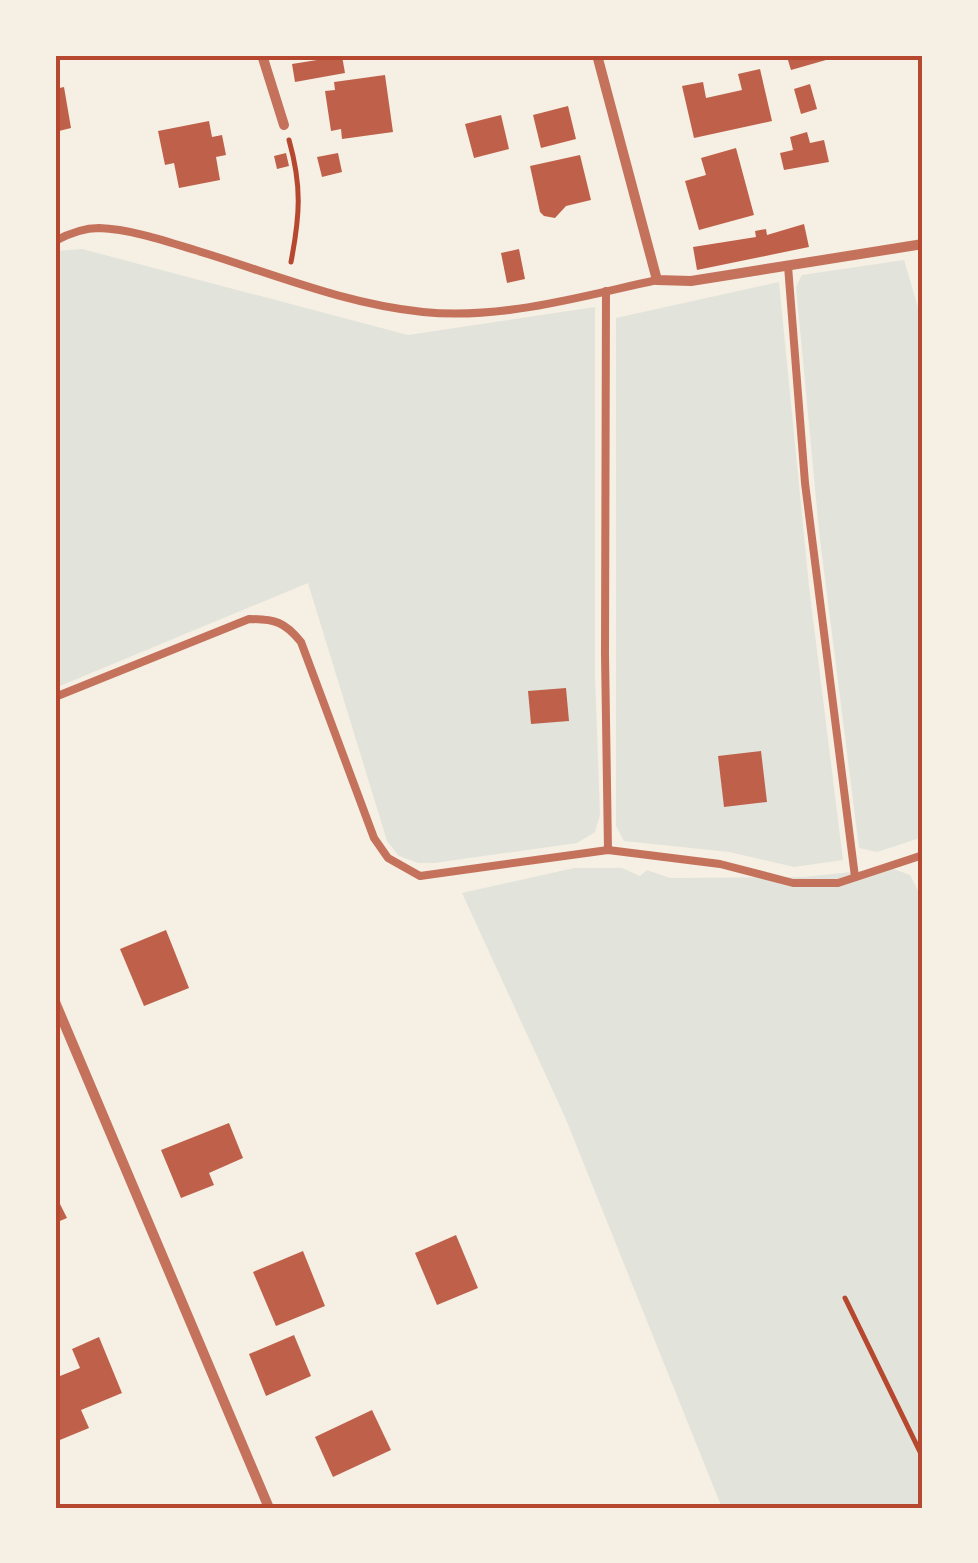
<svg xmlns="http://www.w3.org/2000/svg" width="978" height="1563" font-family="'Exo 2',sans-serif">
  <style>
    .green { fill: #e2e4dc }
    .building { fill: #bf614a }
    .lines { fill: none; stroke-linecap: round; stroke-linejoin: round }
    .path { stroke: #b5482f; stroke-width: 5 }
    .service { stroke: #c5725c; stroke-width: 8 }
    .minor { stroke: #c5725c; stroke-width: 10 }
    .neatline { fill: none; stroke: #b5482f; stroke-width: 4 }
  </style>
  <rect width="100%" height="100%" fill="#f6efe4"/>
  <g class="green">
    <path d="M 82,249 L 408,335 L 595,307 L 595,675 L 600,815 L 595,832 L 577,843 L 434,863 L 418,863 L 399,856 L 387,841 L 308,583 L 55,688 L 55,251 Z"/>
    <path d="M 904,260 L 923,324 L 923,837 L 877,852 L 859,848 L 819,531 L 796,287 L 802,275 Z"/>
    <path d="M 779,282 L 809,586 L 843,860 L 794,867 L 729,852 L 624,841 L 616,826 L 616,318 Z"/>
    <path d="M 574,868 L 622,868 L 640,876 L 647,870 L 670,878 L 804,877 L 891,868 L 910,875 L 923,900 L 923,1508 L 722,1508 L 565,1117 L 462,893 Z"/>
  </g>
  <g class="building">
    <path d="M 793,55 L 824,55 L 826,60 L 791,70 L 787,57 Z"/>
    <path d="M 342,56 L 345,73 L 295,82 L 292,64 Z"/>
    <path d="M 760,69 L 772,121 L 694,138 L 682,86 L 703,82 L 706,98 L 742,90 L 738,74 Z"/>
    <path d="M 385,75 L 393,132 L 342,139 L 341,129 L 331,131 L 325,91 L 335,90 L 334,82 Z"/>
    <path d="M 810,84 L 817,109 L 801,114 L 794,89 Z"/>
    <path d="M 64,87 L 71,128 L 55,132 L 55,89 Z"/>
    <path d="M 568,106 L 576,139 L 541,148 L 533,115 Z"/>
    <path d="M 501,115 L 509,149 L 474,158 L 465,124 Z"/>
    <path d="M 209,121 L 212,137 L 222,135 L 226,155 L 216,157 L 220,180 L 179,188 L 174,163 L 165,165 L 158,131 Z"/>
    <path d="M 807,132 L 810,143 L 824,140 L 829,162 L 784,170 L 780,153 L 793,150 L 790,137 Z"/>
    <path d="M 736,148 L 754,215 L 699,230 L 685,181 L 706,175 L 701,158 Z"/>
    <path d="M 286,153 L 289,166 L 277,169 L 274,156 Z"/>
    <path d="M 338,153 L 342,172 L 322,177 L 317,157 Z"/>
    <path d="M 580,155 L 591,200 L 566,206 L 555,218 L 544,216 L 540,212 L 530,166 Z"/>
    <path d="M 804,224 L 809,247 L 697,270 L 693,247 L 756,237 L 755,231 L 766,229 L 767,235 Z"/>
    <path d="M 519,249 L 525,279 L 507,283 L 501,253 Z"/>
    <path d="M 566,688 L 569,721 L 531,724 L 528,691 Z"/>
    <path d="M 761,751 L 767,802 L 724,807 L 718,756 Z"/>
    <path d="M 166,930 L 189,988 L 144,1006 L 120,949 Z"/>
    <path d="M 229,1123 L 243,1158 L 209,1173 L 214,1185 L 181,1198 L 161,1150 Z"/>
    <path d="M 55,1194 L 67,1218 L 55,1223 Z"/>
    <path d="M 456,1235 L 478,1288 L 437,1305 L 415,1253 Z"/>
    <path d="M 303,1251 L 325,1306 L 276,1326 L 253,1272 Z"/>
    <path d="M 294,1335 L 311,1376 L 266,1396 L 249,1354 Z"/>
    <path d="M 99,1337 L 122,1393 L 81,1410 L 89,1428 L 55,1442 L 55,1378 L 80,1368 L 72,1349 Z"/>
    <path d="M 372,1410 L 391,1450 L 333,1477 L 315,1437 Z"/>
  </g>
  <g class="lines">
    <g class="path">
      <path d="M 289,140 C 302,186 300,215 291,262"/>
      <path d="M 845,1298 L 923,1458"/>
    </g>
    <g class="service">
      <path d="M 55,241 C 68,234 83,228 99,228 C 130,229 166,241 195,250 C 271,273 344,304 423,312 C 502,320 582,296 657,280"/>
      <path d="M 788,266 L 805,483 L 855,877"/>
      <path d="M 606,291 L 605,654 L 608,850"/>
      <path d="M 55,697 L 249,619 C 275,619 285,622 301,642 L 374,838 L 388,858 L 420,876 L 608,850 L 720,864 L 793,883 L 838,883 L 923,855"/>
    </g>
    <g class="minor">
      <path d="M 262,55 L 284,125"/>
      <path d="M 597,55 L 657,280 L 691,281 L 923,244"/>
      <path d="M 55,1002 L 269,1508"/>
    </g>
  </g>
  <rect width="978" height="1563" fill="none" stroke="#f6efe4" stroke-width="115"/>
  <rect x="58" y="58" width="862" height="1448" class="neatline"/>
</svg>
